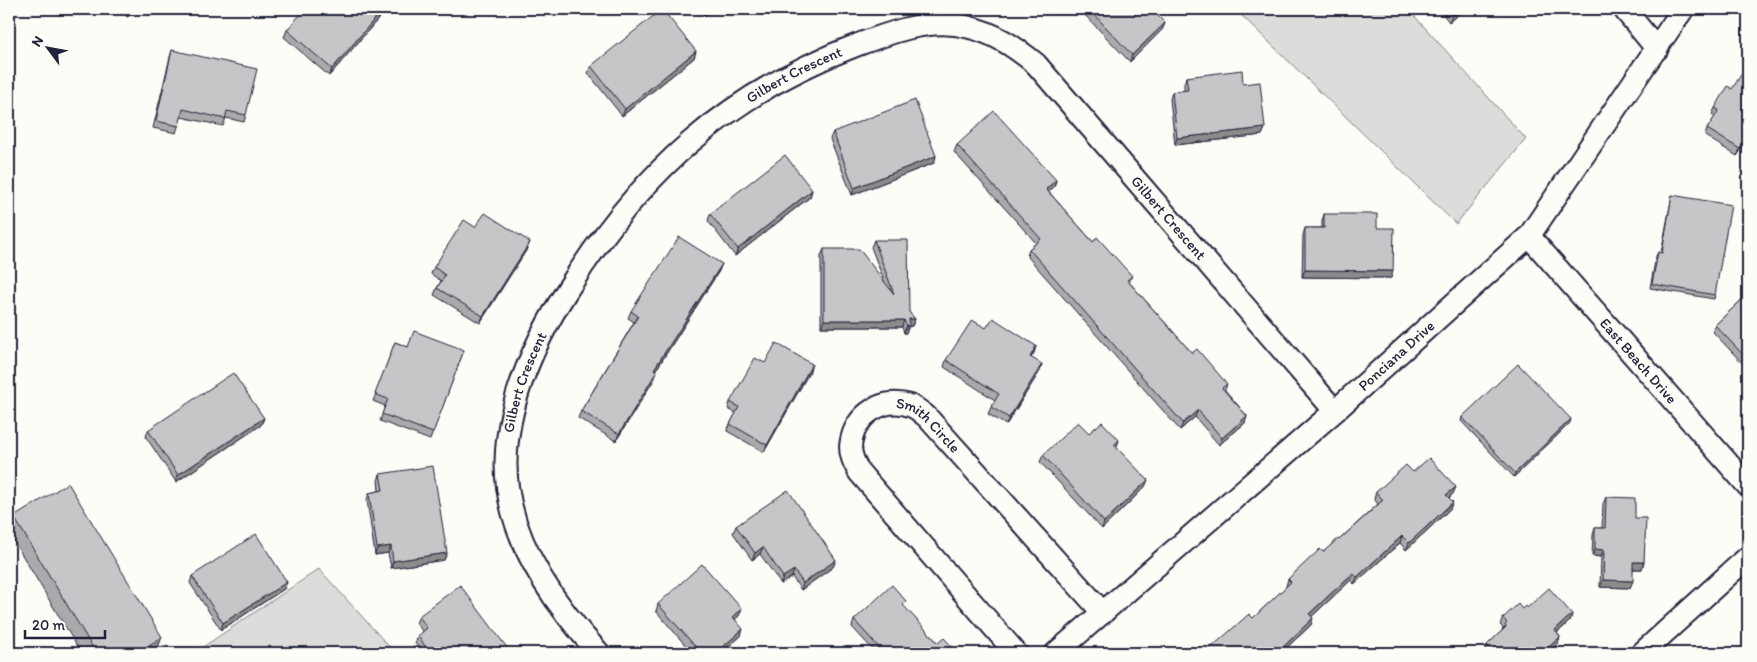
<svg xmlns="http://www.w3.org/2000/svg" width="1757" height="662" font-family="Itim,sans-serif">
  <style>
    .green { fill: #dddcdb; stroke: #807f8b }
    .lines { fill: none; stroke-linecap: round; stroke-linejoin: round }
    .street-casing { stroke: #22223b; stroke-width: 25 }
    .street { stroke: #fdfcf7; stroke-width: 21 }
    .wall { fill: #aaaaac; stroke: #22223b }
    .shaded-wall { fill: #8b8b8c; stroke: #22223b }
    .building { fill: #c6c6c8; stroke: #22223b }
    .labels { text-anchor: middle; stroke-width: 5; stroke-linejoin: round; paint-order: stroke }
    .street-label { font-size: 15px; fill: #22223b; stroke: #fdfcf7 }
  </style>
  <rect width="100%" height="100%" fill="#fdfcf7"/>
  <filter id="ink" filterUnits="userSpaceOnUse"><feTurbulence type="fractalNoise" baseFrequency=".02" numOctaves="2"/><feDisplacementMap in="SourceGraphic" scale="10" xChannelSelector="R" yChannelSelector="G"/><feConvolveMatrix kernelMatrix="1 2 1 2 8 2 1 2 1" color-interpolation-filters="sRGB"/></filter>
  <g filter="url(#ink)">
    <g class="green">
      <path d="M 1235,9 L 1408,9 L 1526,139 L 1456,224 Z"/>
      <path d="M 319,569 L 395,653 L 194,653 Z"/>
    </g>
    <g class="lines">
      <g class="street-casing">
        <g id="street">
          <path d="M 1624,9 L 1657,49"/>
          <path id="s1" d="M 1529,236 L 1748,486"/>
          <path id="s2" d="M 599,653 C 552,602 505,535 506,462 C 507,401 534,343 566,292 C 639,174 726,94 857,45 C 892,32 931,17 968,27 C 995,33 1015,47 1036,64 L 1335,411"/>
          <path id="s3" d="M 1016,653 L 859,472 C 854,463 849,453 851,443 C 855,414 884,396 911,406 C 917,408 922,413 927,417 L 1103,613"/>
          <path id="s4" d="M 1056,653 L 1335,411 L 1529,236 L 1683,9"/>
          <path d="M 1642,653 L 1748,557"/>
        </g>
      </g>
      <use href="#street" class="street"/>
    </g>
    <g class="wall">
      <path d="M 122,9 L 140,9 L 127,17 Z"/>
      <path d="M 701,9 L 720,9 L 704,15 Z"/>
      <path d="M 1079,9 L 1151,9 L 1165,23 L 1162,30 L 1130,62 Z"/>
      <path d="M 1439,9 L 1465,9 L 1449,22 Z"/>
      <path d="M 385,11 L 329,76 L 284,37 L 287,30 Z"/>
      <path d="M 172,50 L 246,115 L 244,122 L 226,118 L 223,126 L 181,117 L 176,133 L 153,128 L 170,57 Z"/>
      <path d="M 696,51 L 694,58 L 622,116 L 588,73 L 591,66 Z"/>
      <path d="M 1748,73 L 1748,138 L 1737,156 L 1705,136 L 1707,129 L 1715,117 L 1712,115 L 1715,108 L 1732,89 Z"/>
      <path d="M 1186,77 L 1243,84 L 1265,128 L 1262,135 L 1175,145 L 1170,99 L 1172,92 L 1184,91 L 1184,84 Z"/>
      <path d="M 833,132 L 936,156 L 934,163 L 852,195 L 830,139 Z"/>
      <path d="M 957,145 L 1056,180 L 1054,187 L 1048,191 L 1093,242 L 1132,276 L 1129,282 L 1192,353 L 1227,384 L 1225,390 L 1247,416 L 1245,423 L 1219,445 L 1195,417 L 1180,430 L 1027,256 L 1029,249 L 1036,243 L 954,152 Z"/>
      <path d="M 812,190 L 810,197 L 735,256 L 708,221 L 710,214 Z"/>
      <path d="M 1672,195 L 1715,295 L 1714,299 L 1650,288 L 1656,256 L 1658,252 L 1661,253 Z"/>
      <path d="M 1324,214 L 1377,228 L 1391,278 L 1302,277 L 1303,235 L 1305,228 L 1322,228 L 1322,221 Z"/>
      <path d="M 475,227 L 527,249 L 480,323 L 434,295 L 437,288 L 441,281 L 431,274 L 434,267 Z"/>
      <path d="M 874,240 L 909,312 L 915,319 L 912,326 L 909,326 L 906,333 L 904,333 L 902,327 L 821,327 L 821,256 L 824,249 L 884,281 L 871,247 Z"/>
      <path d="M 719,271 L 656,370 L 655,378 L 616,441 L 578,418 L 581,411 L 634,322 L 628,318 L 631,311 Z"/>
      <path d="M 1748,294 L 1748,369 L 1713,332 L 1715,325 Z"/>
      <path d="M 986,328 L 1036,346 L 1034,353 L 1031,357 L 1040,371 L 1006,425 L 988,414 L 991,407 L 995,400 L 944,367 L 946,360 Z"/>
      <path d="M 395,342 L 408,347 L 464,350 L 430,440 L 380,421 L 385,406 L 373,401 Z"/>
      <path d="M 765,363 L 810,371 L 764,452 L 727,431 L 730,424 L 736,413 L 728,409 L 730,402 Z"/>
      <path d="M 1462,417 L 1570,423 L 1514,477 L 1461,421 Z"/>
      <path d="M 264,418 L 261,425 L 176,482 L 146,437 L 148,430 Z"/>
      <path d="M 1089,433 L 1116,447 L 1145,487 L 1102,529 L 1040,462 L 1043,455 Z"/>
      <path d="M 1413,472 L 1453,494 L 1449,498 L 1450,509 L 1406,550 L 1400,543 L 1354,584 L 1351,580 L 1312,616 L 1311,625 L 1282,652 L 1253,618 L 1286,587 L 1286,586 L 1288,579 L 1339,540 L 1378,504 L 1374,499 L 1376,492 Z"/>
      <path d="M 380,474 L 447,553 L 444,560 L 391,568 L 388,553 L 375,555 L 367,500 L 369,493 L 379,491 L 378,481 Z"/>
      <path d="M 1606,497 L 1635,518 L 1644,562 L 1642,569 L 1633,569 L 1630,588 L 1600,587 L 1601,557 L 1592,556 L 1593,535 L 1595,528 L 1602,528 L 1603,504 Z"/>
      <path d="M 14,517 L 156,653 L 81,653 L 9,533 Z"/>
      <path d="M 736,526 L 836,560 L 833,567 L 801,590 L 792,577 L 781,584 L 760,554 L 752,560 L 733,533 Z"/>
      <path d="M 192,576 L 287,582 L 284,589 L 221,630 L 190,583 Z"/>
      <path d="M 658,604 L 739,616 L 735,619 L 741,636 L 721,653 L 692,653 L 656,611 Z"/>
      <path d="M 904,607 L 938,643 L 958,653 L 876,653 L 852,627 L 854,620 Z"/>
      <path d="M 1527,608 L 1572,614 L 1570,621 L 1557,633 L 1560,637 L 1558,644 L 1547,653 L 1485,653 L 1484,652 L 1487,645 L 1502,631 L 1503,628 L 1500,625 L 1503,618 L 1522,609 Z"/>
      <path d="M 419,616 L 511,653 L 423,653 L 415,643 L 418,636 L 423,632 L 416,623 Z"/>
    </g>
    <g class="shaded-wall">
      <path d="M 131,9 L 140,9 L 127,17 L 129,10 Z"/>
      <path d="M 383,9 L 386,9 L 385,11 L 329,76 L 332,69 Z"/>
      <path d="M 706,9 L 720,9 L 704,15 Z"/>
      <path d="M 1459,9 L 1465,9 L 1449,22 L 1452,15 Z"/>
      <path d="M 1165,23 L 1162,30 L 1130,62 L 1132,55 Z"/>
      <path d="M 696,51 L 694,58 L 622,116 L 625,109 Z"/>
      <path d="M 1265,128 L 1262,135 L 1175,145 L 1177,138 Z"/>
      <path d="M 1748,136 L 1748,138 L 1737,156 L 1740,149 Z"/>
      <path d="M 936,156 L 934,163 L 852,195 L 854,188 Z"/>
      <path d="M 1056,180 L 1054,187 L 1044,196 L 1046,189 Z"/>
      <path d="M 812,190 L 810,197 L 735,256 L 738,249 Z"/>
      <path d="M 530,242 L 527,249 L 480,323 L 483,316 Z"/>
      <path d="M 722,264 L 719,271 L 652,376 L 654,369 Z"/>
      <path d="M 1305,270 L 1393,271 L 1391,278 L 1302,277 Z"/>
      <path d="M 909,319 L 915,319 L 912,326 L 909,326 L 906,333 L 904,333 Z"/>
      <path d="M 824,320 L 904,320 L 902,327 L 821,327 Z"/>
      <path d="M 1036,346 L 1034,353 L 1027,364 L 1030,357 Z"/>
      <path d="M 812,364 L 810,371 L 764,452 L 767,445 Z"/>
      <path d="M 1042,364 L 1040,371 L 1006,425 L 1009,418 Z"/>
      <path d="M 657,371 L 655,378 L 616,441 L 619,434 Z"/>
      <path d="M 1198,410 L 1195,417 L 1180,430 L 1183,423 Z"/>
      <path d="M 1247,416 L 1245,423 L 1219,445 L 1222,438 Z"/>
      <path d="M 264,418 L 261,425 L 176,482 L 178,475 Z"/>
      <path d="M 1571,419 L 1570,423 L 1514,477 L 1515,473 Z"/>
      <path d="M 1119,440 L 1117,447 L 1114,445 Z"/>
      <path d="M 1148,480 L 1145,487 L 1102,529 L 1104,522 Z"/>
      <path d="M 1456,487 L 1453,494 L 1444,502 L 1446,495 Z"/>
      <path d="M 1453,502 L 1450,509 L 1406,550 L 1409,543 Z"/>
      <path d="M 1402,536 L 1400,543 L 1354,584 L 1357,577 Z"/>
      <path d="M 391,546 L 388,553 L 375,555 L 377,548 Z"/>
      <path d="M 763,547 L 760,554 L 752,560 L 755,553 Z"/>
      <path d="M 1595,549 L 1604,550 L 1601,557 L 1592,556 Z"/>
      <path d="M 447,553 L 444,560 L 391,568 L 393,561 Z"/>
      <path d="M 836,560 L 833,567 L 801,590 L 803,583 Z"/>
      <path d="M 1633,562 L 1644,562 L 1642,569 L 1631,569 Z"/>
      <path d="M 794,570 L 792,577 L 781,584 L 783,577 Z"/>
      <path d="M 1353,573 L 1351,580 L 1307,621 L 1309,614 Z"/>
      <path d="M 1603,580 L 1633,581 L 1630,588 L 1600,587 Z"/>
      <path d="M 287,582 L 284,589 L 221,630 L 223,623 Z"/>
      <path d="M 742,609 L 739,616 L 730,624 L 733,617 Z"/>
      <path d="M 1572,614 L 1570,621 L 1552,637 L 1555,630 Z"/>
      <path d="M 1313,618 L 1311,625 L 1281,653 L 1280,650 Z"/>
      <path d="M 743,629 L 741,636 L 721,653 L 716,653 Z"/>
      <path d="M 162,637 L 156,653 L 136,653 Z"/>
      <path d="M 1560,637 L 1558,644 L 1547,653 L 1542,653 Z"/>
    </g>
    <g class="building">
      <path d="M 305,9 L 383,9 L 332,69 L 287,30 Z"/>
      <path d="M 662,9 L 696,51 L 625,109 L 591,66 Z"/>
      <path d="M 1089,9 L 1151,9 L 1165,23 L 1132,55 Z"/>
      <path d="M 1447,9 L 1459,9 L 1452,15 Z"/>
      <path d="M 172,50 L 257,69 L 246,115 L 227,111 L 225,119 L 183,109 L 179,126 L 156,121 Z"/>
      <path d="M 1242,70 L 1243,84 L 1260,82 L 1265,128 L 1177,138 L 1172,92 L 1188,90 L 1186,77 Z"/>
      <path d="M 1744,70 L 1748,73 L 1748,136 L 1740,149 L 1707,129 L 1719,110 L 1715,108 L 1728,86 L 1732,89 Z"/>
      <path d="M 915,100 L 936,156 L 854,188 L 833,132 Z"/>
      <path d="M 994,111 L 1056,180 L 1046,189 L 1093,242 L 1097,237 L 1132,276 L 1127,280 L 1192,353 L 1197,349 L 1227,384 L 1222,388 L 1247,416 L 1222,438 L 1198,410 L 1183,423 L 1029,249 L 1041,239 L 957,145 Z"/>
      <path d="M 785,155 L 812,190 L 738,249 L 710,214 Z"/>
      <path d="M 1672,195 L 1731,205 L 1715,295 L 1652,284 L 1658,252 L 1662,253 Z"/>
      <path d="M 485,213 L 530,242 L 483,316 L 437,288 L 445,275 L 434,267 L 464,220 L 475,227 Z"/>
      <path d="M 1324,214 L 1377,214 L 1377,228 L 1394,228 L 1393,271 L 1305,270 L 1305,228 L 1324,228 Z"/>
      <path d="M 679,237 L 722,264 L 654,369 L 657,371 L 619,434 L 581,411 L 638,316 L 631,311 Z"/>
      <path d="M 874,240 L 908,240 L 909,312 L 915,319 L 909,319 L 909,326 L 907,326 L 904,320 L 824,320 L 824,249 L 859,249 L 894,294 Z"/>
      <path d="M 1748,294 L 1748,360 L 1715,325 Z"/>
      <path d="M 993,318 L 1036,346 L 1030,357 L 1042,364 L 1009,418 L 991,407 L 999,394 L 946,360 L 972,320 L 986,328 Z"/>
      <path d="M 414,331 L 464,350 L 433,433 L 382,414 L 388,399 L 375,394 L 395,342 L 408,347 Z"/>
      <path d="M 776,343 L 812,364 L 767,445 L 730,424 L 739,407 L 730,402 L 755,358 L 765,363 Z"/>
      <path d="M 1518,364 L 1571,419 L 1515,473 L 1462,417 Z"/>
      <path d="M 233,373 L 264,418 L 178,475 L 148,430 Z"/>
      <path d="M 1078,422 L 1089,433 L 1102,422 L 1119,440 L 1114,445 L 1148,480 L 1104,522 L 1043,455 Z"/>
      <path d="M 1429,458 L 1456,487 L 1446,495 L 1453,502 L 1409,543 L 1402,536 L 1357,577 L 1353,573 L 1309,614 L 1313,618 L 1280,650 L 1283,653 L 1205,653 L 1249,614 L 1253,618 L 1291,582 L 1288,579 L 1320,549 L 1323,552 L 1338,539 L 1339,540 L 1383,500 L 1376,492 L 1406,465 L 1413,472 Z"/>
      <path d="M 433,466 L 447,553 L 393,561 L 391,546 L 377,548 L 369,493 L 383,490 L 380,474 Z"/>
      <path d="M 68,483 L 162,637 L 136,653 L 96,653 L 14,517 Z"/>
      <path d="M 788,490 L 836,560 L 803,583 L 794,570 L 783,577 L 763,547 L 755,553 L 736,526 Z"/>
      <path d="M 1606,497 L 1635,498 L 1635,518 L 1646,518 L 1644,562 L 1633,562 L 1633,581 L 1603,580 L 1604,550 L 1595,549 L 1595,528 L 1605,528 Z"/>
      <path d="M 256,534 L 287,582 L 223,623 L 192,576 Z"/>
      <path d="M 702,564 L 742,609 L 733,617 L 743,629 L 716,653 L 701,653 L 658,604 Z"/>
      <path d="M 460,585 L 511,653 L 430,653 L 418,636 L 427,628 L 419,616 Z"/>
      <path d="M 892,585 L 906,601 L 903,605 L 938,643 L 944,638 L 958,653 L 884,653 L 854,620 Z"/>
      <path d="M 1549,588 L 1572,614 L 1555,630 L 1560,637 L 1542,653 L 1494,653 L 1487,645 L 1506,627 L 1505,625 L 1507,623 L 1503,618 L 1518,604 L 1522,609 L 1525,606 L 1527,608 Z"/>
    </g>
  </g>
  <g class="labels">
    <g class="street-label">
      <text dy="5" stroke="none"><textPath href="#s2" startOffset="720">Gilbert Crescent</textPath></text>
      <text dy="5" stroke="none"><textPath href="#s2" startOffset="1185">Gilbert Crescent</textPath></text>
      <text dy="5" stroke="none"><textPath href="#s4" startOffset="452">Ponciana Drive</textPath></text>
      <text dy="5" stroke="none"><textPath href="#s1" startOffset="166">East Beach Drive</textPath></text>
      <text dy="5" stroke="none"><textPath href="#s2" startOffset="300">Gilbert Crescent</textPath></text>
      <text dy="5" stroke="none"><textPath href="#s3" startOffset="376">Smith Circle</textPath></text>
    </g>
  </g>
  <rect width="1757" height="662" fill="none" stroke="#fdfcf7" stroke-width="30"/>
  <rect x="15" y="15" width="1727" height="632" fill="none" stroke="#22223b" stroke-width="2" filter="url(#ink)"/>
  <g transform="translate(48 48) rotate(302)" stroke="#fdfcf7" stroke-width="4" paint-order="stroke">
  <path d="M0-4L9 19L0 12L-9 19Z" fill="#22223b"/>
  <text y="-8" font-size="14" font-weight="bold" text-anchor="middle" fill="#22223b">N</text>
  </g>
  <path d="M25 630v8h80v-8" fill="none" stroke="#22223b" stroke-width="2.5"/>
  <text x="32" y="630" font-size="15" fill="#22223b" stroke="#fdfcf7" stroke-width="4" paint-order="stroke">20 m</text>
</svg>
